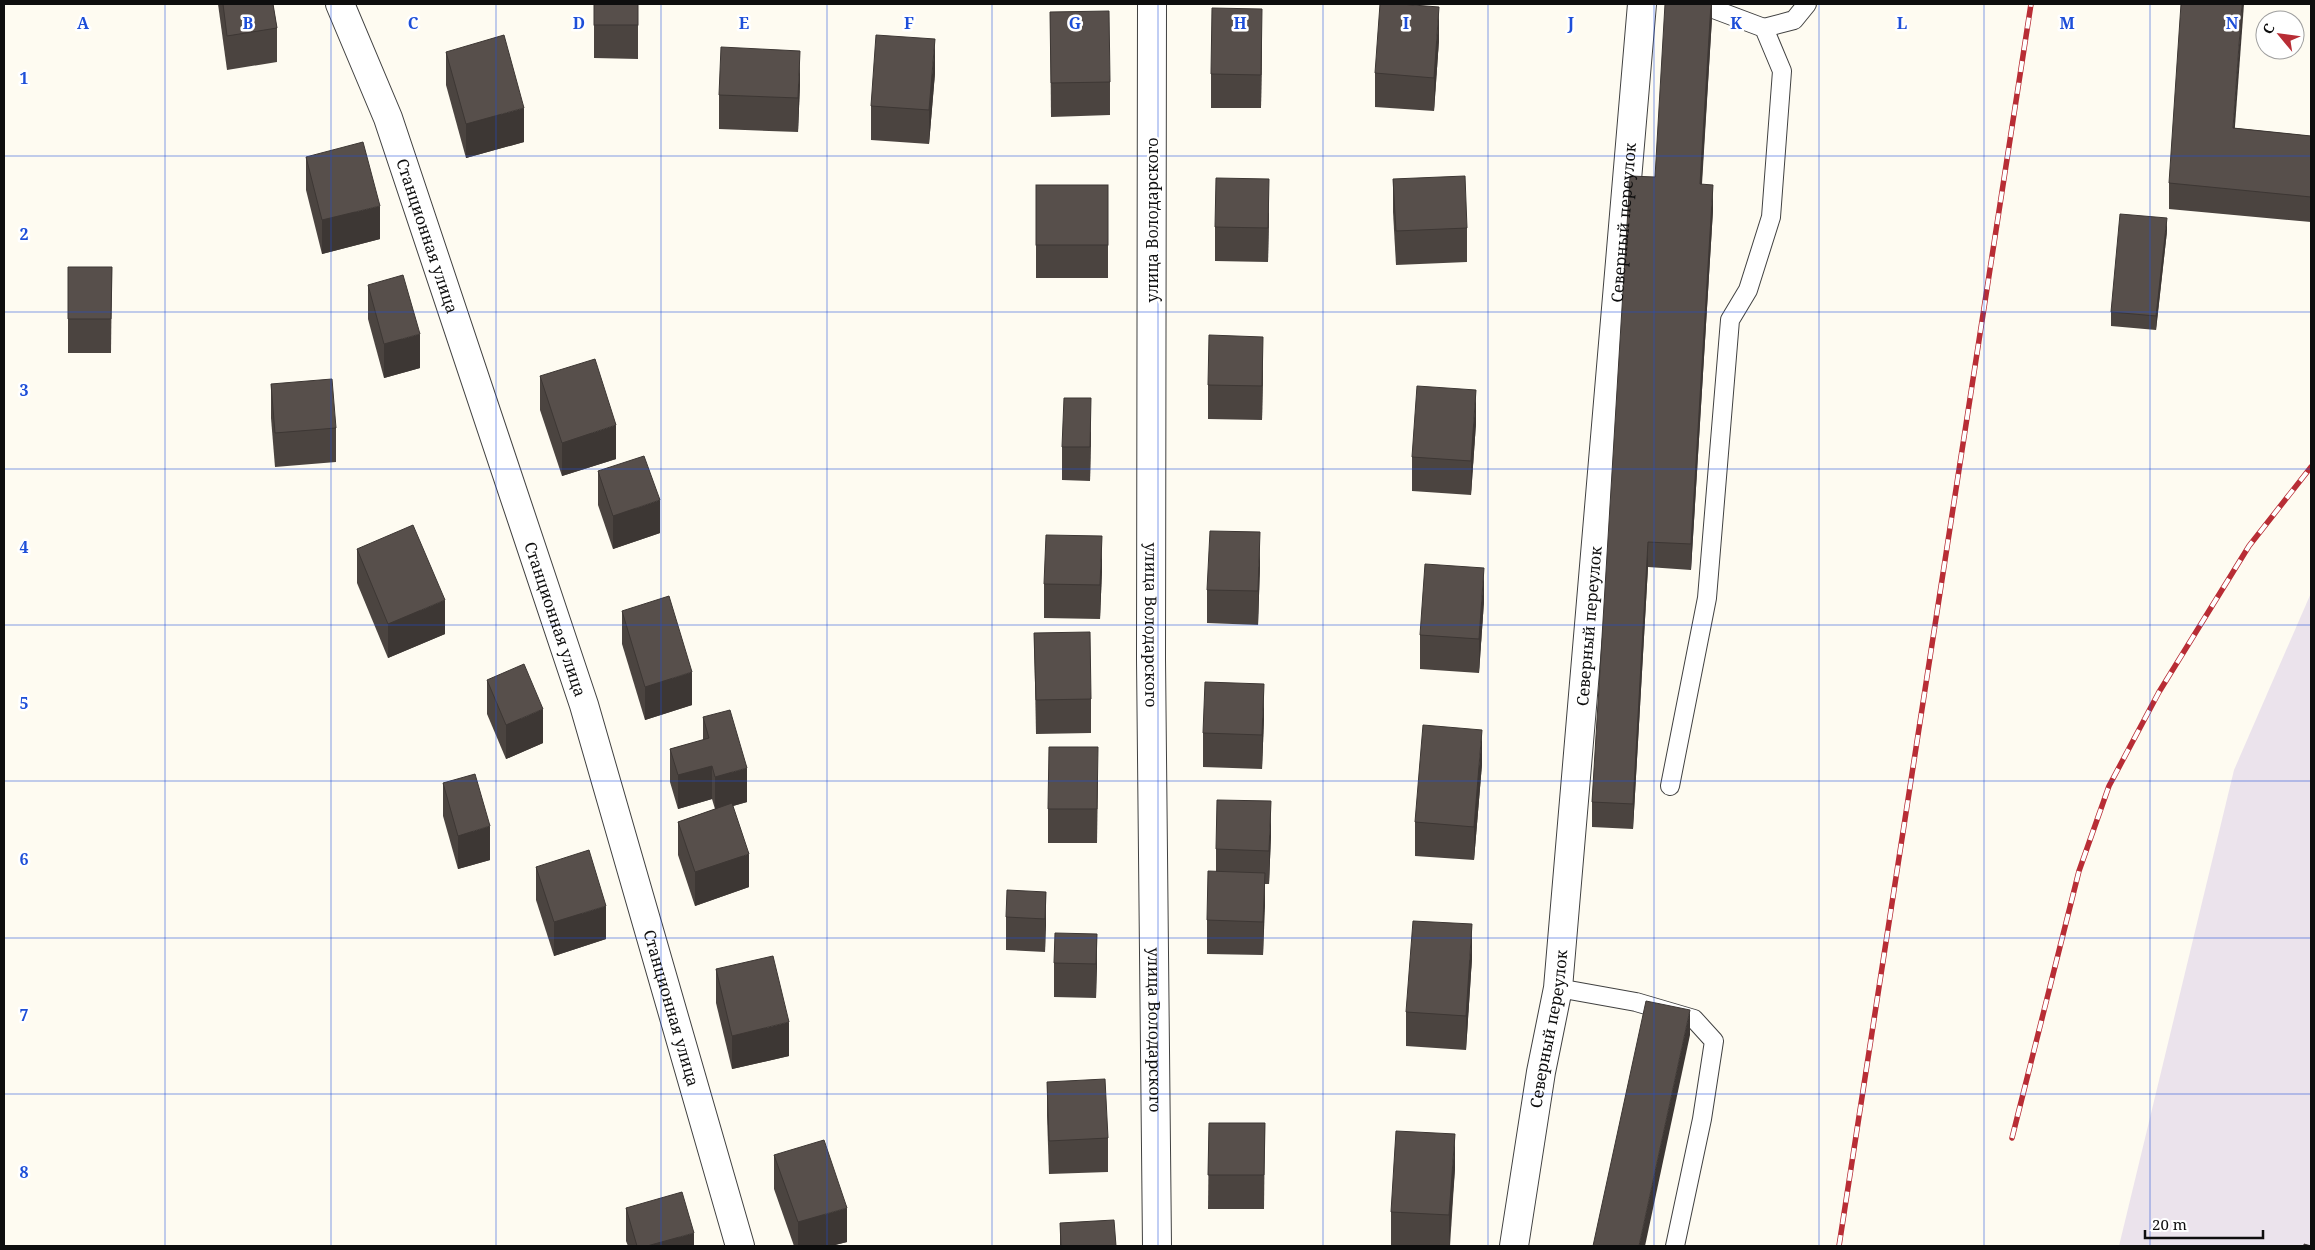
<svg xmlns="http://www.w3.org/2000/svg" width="2315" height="1250" font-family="'Noto Serif',serif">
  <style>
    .industrial { fill: #ebe3ec }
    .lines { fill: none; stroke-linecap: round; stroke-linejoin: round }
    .service-casing { stroke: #414141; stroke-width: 20 }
    .minor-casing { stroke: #414141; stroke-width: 30 }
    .service { stroke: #fff; stroke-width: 18 }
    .minor { stroke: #fff; stroke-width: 28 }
    .rail-casing { stroke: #b82d35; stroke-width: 5.5 }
    .rail { stroke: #fff; stroke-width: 4; stroke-dasharray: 11; stroke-linecap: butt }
    .wall { fill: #4b4440 }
    .shaded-wall { fill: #3d3734 }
    .building { fill: #574f4b; stroke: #3d3734 }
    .grid { fill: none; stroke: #1d4ed8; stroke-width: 1; stroke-opacity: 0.55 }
    .labels { text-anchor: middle; stroke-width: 5; stroke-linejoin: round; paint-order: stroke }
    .street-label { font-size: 16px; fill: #0e0e0e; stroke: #fff }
    .grid-label { font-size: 16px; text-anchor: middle; font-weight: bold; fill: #1d4ed8; stroke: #fff; stroke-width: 5; stroke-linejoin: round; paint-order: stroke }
  </style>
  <rect width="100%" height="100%" fill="#fefbf1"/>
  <path class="industrial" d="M 2311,593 L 2311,1246 L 2119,1246 L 2234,770 Z"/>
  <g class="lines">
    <g class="service-casing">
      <g id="service">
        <path d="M 1764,28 L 1794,20 L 1807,4"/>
        <path d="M 1670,786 L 1707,598 L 1730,320 L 1748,290 L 1771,217 L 1782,71 L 1764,28 L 1700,4"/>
        <path d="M 1558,988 L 1636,1002 L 1694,1019 L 1714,1041 L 1702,1119 L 1675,1246"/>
      </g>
    </g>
    <g class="minor-casing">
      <g id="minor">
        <path id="s1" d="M 340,4 L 388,118 L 584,705 L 740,1246"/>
        <path id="s2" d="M 1152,4 L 1151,659 L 1157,1246"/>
        <path id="s3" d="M 1514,1246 L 1541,1072 L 1558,988 L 1642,4"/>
      </g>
    </g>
    <use href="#service" class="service"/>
    <use href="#minor" class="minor"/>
    <g class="rail-casing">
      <g id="rail">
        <path d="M 2012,1138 L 2079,871 L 2109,786 L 2159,692 L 2249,546 L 2311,467"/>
        <path d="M 1839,1246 L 2031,4"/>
      </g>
    </g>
    <use href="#rail" class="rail"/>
  </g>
  <g class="wall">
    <path d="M 218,4 L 273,4 L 277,28 L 277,62 L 227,70 Z"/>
    <path d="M 594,4 L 638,4 L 638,59 L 594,58 Z"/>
    <path d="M 1712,4 L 1712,18 L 1702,184 L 1713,210 L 1691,570 L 1648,567 L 1633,829 L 1592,827 L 1592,802 L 1655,177 Z"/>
    <path d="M 1050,12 L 1110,82 L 1110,115 L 1051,117 Z"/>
    <path d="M 1439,40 L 1434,111 L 1375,107 L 1375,73 Z"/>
    <path d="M 1262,43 L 1261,108 L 1211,108 L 1211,74 Z"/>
    <path d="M 446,52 L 524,142 L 466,158 L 446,85 Z"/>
    <path d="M 935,73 L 929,144 L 871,140 L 871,106 Z"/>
    <path d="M 800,84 L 798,132 L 719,129 L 719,95 Z"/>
    <path d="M 2235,128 L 2311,136 L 2311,222 L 2169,209 L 2169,183 Z"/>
    <path d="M 306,157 L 380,239 L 322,254 L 306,190 Z"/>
    <path d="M 1393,179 L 1467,228 L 1467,262 L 1396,265 L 1393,212 Z"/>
    <rect x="1036" y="185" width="72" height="93"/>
    <path d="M 1269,213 L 1268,262 L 1215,261 L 1215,227 Z"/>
    <path d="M 2167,231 L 2156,330 L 2111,326 L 2111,312 Z"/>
    <path d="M 68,267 L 112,267 L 111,353 L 68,353 Z"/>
    <path d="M 368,285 L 420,368 L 384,378 L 368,319 Z"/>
    <path d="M 1263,370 L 1262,420 L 1208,419 L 1208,385 Z"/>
    <path d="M 540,376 L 616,459 L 562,476 L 540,410 Z"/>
    <path d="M 271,384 L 336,428 L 336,462 L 275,467 L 271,418 Z"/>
    <path d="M 1476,423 L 1471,495 L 1412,491 L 1412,457 Z"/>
    <path d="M 1091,432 L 1090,481 L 1062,480 L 1062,447 Z"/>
    <path d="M 598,471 L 660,533 L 613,549 L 598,505 Z"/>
    <path d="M 357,549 L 445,634 L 388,658 L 357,583 Z"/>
    <path d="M 1260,566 L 1258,625 L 1207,623 L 1207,590 Z"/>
    <path d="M 1102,570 L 1100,619 L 1044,618 L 1044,584 Z"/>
    <path d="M 1484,601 L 1479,673 L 1420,669 L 1420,635 Z"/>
    <path d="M 622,611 L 692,705 L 645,720 L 622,644 Z"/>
    <path d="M 1034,633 L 1091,699 L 1091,733 L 1036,734 Z"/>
    <path d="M 487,680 L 543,743 L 506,759 L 487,714 Z"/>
    <path d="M 703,717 L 747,802 L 733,806 L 749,887 L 695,906 L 678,855 L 678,822 L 715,809 L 712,799 L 678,809 L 670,782 L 670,749 L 703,740 Z"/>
    <path d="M 1264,718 L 1262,769 L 1203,767 L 1203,733 Z"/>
    <path d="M 1482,764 L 1474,860 L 1415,856 L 1415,822 Z"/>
    <path d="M 1098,781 L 1097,843 L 1048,843 L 1048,809 Z"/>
    <path d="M 443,783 L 490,860 L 458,869 L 443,816 Z"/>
    <path d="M 1271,835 L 1269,884 L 1265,884 L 1263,955 L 1207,954 L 1207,920 L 1216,871 L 1216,849 Z"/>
    <path d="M 536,867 L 606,939 L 554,956 L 536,900 Z"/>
    <path d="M 1046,892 L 1045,952 L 1006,950 L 1006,917 Z"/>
    <path d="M 1097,934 L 1096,998 L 1054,997 L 1054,963 Z"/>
    <path d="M 1472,958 L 1466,1050 L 1406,1046 L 1406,1012 Z"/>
    <path d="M 716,969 L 789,1056 L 732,1069 L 716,1003 Z"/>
    <path d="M 1047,1082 L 1108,1138 L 1108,1172 L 1049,1174 L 1047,1116 Z"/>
    <path d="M 1209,1123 L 1265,1123 L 1264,1209 L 1208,1209 Z"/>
    <path d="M 774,1155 L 847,1242 L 831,1246 L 794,1246 L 774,1189 Z"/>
    <path d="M 1455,1168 L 1450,1246 L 1391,1246 L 1391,1212 Z"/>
    <path d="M 626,1208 L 694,1246 L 628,1246 L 626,1241 Z"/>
    <path d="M 1060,1223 L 1116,1246 L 1060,1246 Z"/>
  </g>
  <g class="shaded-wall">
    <path d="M 1711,4 L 1712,4 L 1712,18 L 1700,209 L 1700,184 Z"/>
    <path d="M 2242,4 L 2244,4 L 2233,153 L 2233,128 Z"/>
    <path d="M 1439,7 L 1439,40 L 1434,111 L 1434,78 Z"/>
    <path d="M 1262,9 L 1262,43 L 1261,108 L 1261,75 Z"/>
    <path d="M 935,39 L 935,73 L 929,144 L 929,110 Z"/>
    <path d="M 800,51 L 800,84 L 798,132 L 798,98 Z"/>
    <path d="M 524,108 L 524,142 L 466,158 L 466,124 Z"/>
    <path d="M 1269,179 L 1269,213 L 1268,262 L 1268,228 Z"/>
    <path d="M 1713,185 L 1713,210 L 1691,570 L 1691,544 Z"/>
    <path d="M 380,206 L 380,239 L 322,254 L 322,220 Z"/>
    <path d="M 2167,218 L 2167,231 L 2156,330 L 2156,316 Z"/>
    <path d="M 420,334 L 420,368 L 384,378 L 384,344 Z"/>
    <path d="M 1263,337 L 1263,370 L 1262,420 L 1262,386 Z"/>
    <path d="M 1476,390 L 1476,423 L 1471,495 L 1471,461 Z"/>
    <path d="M 1091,398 L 1091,432 L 1090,481 L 1090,447 Z"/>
    <path d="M 616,425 L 616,459 L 562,476 L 562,443 Z"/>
    <path d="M 660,500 L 660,533 L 613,549 L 613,516 Z"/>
    <path d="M 1260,532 L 1260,566 L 1258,625 L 1258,591 Z"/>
    <path d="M 1102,536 L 1102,570 L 1100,619 L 1100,585 Z"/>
    <path d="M 1648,542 L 1648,567 L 1633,829 L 1633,804 Z"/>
    <path d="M 1484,568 L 1484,601 L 1479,673 L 1479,639 Z"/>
    <path d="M 445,600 L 445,634 L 388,658 L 388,624 Z"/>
    <path d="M 692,672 L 692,705 L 645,720 L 645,687 Z"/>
    <path d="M 1264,684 L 1264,718 L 1262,769 L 1262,735 Z"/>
    <path d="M 543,709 L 543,743 L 506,759 L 506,725 Z"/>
    <path d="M 1482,730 L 1482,764 L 1474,860 L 1474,827 Z"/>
    <path d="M 712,766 L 712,799 L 678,809 L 678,775 Z"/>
    <path d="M 747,768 L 747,802 L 715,811 L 715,777 Z"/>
    <path d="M 1271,801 L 1271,835 L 1269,884 L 1269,851 Z"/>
    <path d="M 490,826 L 490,860 L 458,869 L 458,836 Z"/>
    <path d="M 749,854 L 749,887 L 695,906 L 695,872 Z"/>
    <path d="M 1265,873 L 1265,906 L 1263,955 L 1263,922 Z"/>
    <path d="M 1046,892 L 1046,926 L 1045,952 L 1045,919 Z"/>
    <path d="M 606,906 L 606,939 L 554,956 L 554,922 Z"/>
    <path d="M 1472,924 L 1472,958 L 1466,1050 L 1466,1016 Z"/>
    <path d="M 1097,934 L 1097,968 L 1096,998 L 1096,964 Z"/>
    <path d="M 1690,1010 L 1690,1035 L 1645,1246 L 1639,1246 Z"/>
    <path d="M 789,1022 L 789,1056 L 732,1069 L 732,1036 Z"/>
    <path d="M 1455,1134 L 1455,1168 L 1449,1246 L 1449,1215 Z"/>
    <path d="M 847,1208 L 847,1242 L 831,1246 L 798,1246 L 798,1222 Z"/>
    <path d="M 694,1233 L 694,1246 L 647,1246 Z"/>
  </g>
  <g class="building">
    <path d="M 223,4 L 273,4 L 277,28 L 227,36 Z"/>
    <rect x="594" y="4" width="44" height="21"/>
    <path d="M 1380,4 L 1400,4 L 1439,7 L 1434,78 L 1375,73 Z"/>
    <path d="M 1665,4 L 1711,4 L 1700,184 L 1713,185 L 1691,544 L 1648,542 L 1633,804 L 1592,802 L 1630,176 L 1655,177 Z"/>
    <path d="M 2181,4 L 2242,4 L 2233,128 L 2311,136 L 2311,197 L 2169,183 Z"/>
    <path d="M 1212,8 L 1262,9 L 1261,75 L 1211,74 Z"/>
    <path d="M 1109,11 L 1110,82 L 1051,83 L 1050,12 Z"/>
    <path d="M 504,35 L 524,108 L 466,124 L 446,52 Z"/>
    <path d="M 876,35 L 935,39 L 929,110 L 871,106 Z"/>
    <path d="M 721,47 L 800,51 L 798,98 L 719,95 Z"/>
    <path d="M 363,142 L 380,206 L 322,220 L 306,157 Z"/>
    <path d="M 1465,176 L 1467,228 L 1396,231 L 1393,179 Z"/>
    <path d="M 1216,178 L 1269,179 L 1268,228 L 1215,227 Z"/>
    <rect x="1036" y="185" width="72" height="60"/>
    <path d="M 2120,214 L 2167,218 L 2156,316 L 2111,312 Z"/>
    <path d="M 68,267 L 112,267 L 111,319 L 68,319 Z"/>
    <path d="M 403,275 L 420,334 L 384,344 L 368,285 Z"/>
    <path d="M 1209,335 L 1263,337 L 1262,386 L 1208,385 Z"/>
    <path d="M 595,359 L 616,425 L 562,443 L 540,376 Z"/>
    <path d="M 332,379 L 336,428 L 275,433 L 271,384 Z"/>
    <path d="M 1417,386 L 1476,390 L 1471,461 L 1412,457 Z"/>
    <path d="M 1064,398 L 1091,398 L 1090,447 L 1062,447 Z"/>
    <path d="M 644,456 L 660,500 L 613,516 L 598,471 Z"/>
    <path d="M 413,525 L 445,600 L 388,624 L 357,549 Z"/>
    <path d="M 1210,531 L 1260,532 L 1258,591 L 1207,590 Z"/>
    <path d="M 1046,535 L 1102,536 L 1100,585 L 1044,584 Z"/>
    <path d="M 1425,564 L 1484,568 L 1479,639 L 1420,635 Z"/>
    <path d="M 669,596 L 692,672 L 645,687 L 622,611 Z"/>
    <path d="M 1090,632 L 1091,699 L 1036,700 L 1034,633 Z"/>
    <path d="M 524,664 L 543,709 L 506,725 L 487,680 Z"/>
    <path d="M 1205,682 L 1264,684 L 1262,735 L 1203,733 Z"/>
    <path d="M 730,710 L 747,768 L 715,777 L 712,766 L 678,775 L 670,749 L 709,738 L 703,717 Z"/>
    <path d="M 1423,725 L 1482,730 L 1474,827 L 1415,822 Z"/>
    <path d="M 1049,747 L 1098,747 L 1097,809 L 1048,809 Z"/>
    <path d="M 475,774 L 490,826 L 458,836 L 443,783 Z"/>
    <path d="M 1217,800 L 1271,801 L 1269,851 L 1216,849 Z"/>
    <path d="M 732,803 L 749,854 L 695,872 L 678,822 Z"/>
    <path d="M 589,850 L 606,906 L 554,922 L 536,867 Z"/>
    <path d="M 1208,871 L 1265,873 L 1263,922 L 1207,920 Z"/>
    <path d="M 1007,890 L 1046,892 L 1045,919 L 1006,917 Z"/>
    <path d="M 1413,921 L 1472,924 L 1466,1016 L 1406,1012 Z"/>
    <path d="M 1055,933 L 1097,934 L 1096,964 L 1054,963 Z"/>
    <path d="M 773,956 L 789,1022 L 732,1036 L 716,969 Z"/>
    <path d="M 1646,1001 L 1690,1010 L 1639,1246 L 1593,1246 Z"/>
    <path d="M 1105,1079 L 1108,1138 L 1049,1141 L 1047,1082 Z"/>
    <path d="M 1209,1123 L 1265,1123 L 1264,1175 L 1208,1175 Z"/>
    <path d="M 1396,1131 L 1455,1134 L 1449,1215 L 1391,1212 Z"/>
    <path d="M 824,1140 L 847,1208 L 798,1222 L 774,1155 Z"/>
    <path d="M 682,1192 L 694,1233 L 647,1246 L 637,1246 L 626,1208 Z"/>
    <path d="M 1114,1220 L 1116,1246 L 1061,1246 L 1060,1223 Z"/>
    <path d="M 2304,1244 L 2311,1246 L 2304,1246 Z"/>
  </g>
  <path class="grid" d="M 165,4 L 165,1246M 331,4 L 331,1246M 496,4 L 496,1246M 661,4 L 661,1246M 827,4 L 827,1246M 992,4 L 992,1246M 1158,4 L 1158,1246M 1323,4 L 1323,1246M 1488,4 L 1488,1246M 1654,4 L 1654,1246M 1819,4 L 1819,1246M 1984,4 L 1984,1246M 2150,4 L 2150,1246M 4,156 L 2311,156M 4,312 L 2311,312M 4,469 L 2311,469M 4,625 L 2311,625M 4,781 L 2311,781M 4,938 L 2311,938M 4,1094 L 2311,1094"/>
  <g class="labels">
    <g class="street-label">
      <text transform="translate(1152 220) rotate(-90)" y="6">улица Володарского</text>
      <text dy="6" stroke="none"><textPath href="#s3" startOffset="1030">Северный переулок</textPath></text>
      <text dy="6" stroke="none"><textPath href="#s1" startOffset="248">Станционная улица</textPath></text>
      <text dy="6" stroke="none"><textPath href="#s1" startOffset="652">Станционная улица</textPath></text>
      <text dy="6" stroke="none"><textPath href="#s2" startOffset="621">улица Володарского</textPath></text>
      <text dy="6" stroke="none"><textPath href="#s3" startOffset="625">Северный переулок</textPath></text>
      <text dy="6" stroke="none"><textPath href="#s1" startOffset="1058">Станционная улица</textPath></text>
      <text dy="6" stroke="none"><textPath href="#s3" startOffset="220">Северный переулок</textPath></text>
      <text dy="6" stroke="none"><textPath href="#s2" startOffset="1026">улица Володарского</textPath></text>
    </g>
  </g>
  <g class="grid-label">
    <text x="83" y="29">A</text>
    <text x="248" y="29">B</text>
    <text x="413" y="29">C</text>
    <text x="579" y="29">D</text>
    <text x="744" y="29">E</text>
    <text x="909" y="29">F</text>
    <text x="1075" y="29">G</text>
    <text x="1240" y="29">H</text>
    <text x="1406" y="29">I</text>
    <text x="1571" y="29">J</text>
    <text x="1736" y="29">K</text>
    <text x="1902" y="29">L</text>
    <text x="2067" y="29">M</text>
    <text x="2232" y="29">N</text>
    <text x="24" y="84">1</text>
    <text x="24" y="240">2</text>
    <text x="24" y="396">3</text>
    <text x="24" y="553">4</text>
    <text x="24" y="709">5</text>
    <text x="24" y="865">6</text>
    <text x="24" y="1021">7</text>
    <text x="24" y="1178">8</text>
  </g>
  <rect width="2315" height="1250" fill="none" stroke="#0e0e0e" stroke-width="10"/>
  <g transform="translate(2280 35) rotate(299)"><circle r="24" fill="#ffffff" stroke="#9f9f9f"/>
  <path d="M0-4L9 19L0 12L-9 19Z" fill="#b82d35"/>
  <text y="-8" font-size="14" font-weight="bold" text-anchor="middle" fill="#0e0e0e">С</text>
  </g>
  <path d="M2145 1230v8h118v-8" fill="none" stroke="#0e0e0e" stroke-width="2.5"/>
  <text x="2152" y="1230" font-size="15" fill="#0e0e0e" stroke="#ffffff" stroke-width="4" paint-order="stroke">20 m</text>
</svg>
